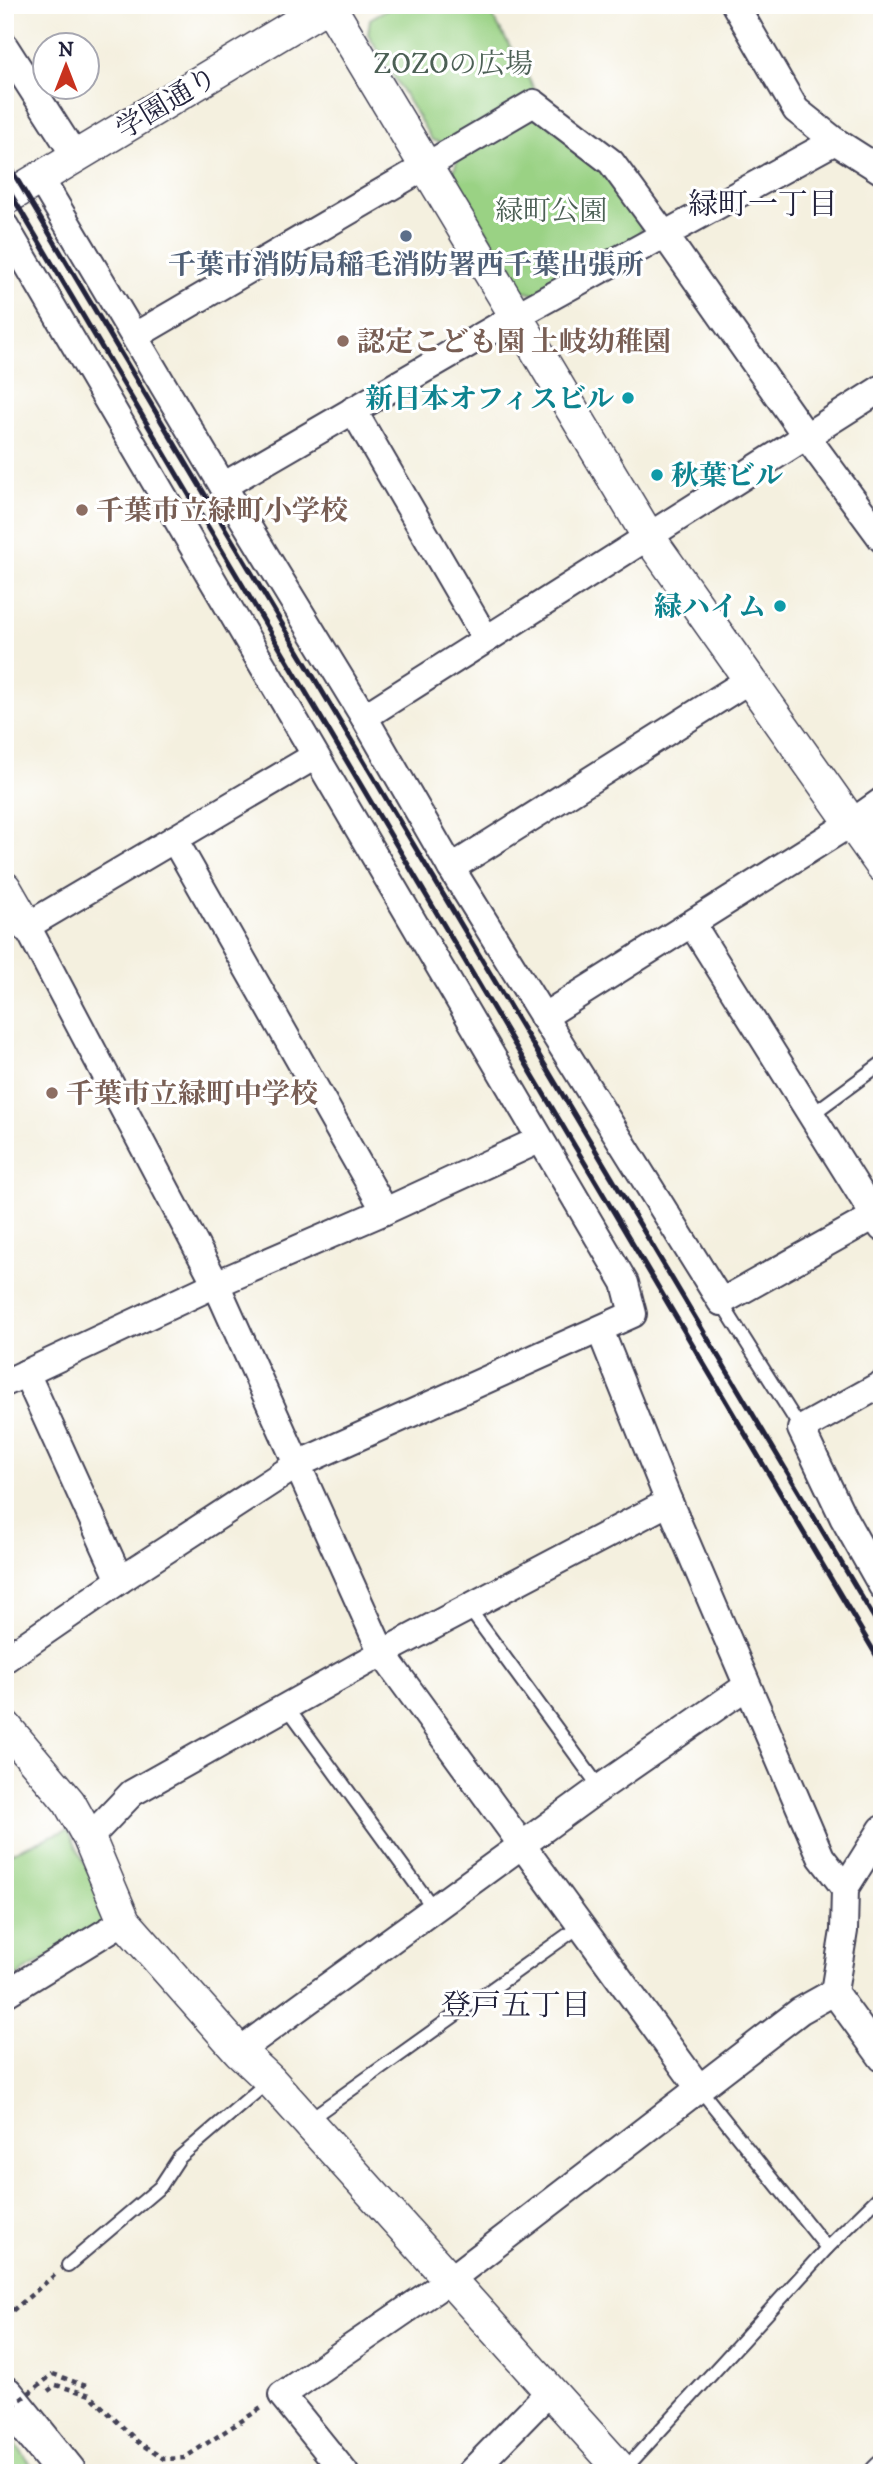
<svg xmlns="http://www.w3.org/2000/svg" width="887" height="2478" font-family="'IM FELL DW Pica','Noto Serif JP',serif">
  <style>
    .green { fill: #9ad284; stroke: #5e7a60; stroke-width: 2 }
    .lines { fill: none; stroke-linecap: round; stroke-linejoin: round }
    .service-casing { stroke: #424154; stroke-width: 16 }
    .minor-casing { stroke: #424154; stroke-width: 30 }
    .tertiary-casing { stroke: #424154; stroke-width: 35 }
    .trunk-casing { stroke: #424154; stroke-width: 42 }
    .path { stroke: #424154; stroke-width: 4.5; stroke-dasharray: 5 5; stroke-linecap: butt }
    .service { stroke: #fff; stroke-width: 12 }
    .minor { stroke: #fff; stroke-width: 26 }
    .tertiary { stroke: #fff; stroke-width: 32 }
    .trunk { stroke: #fff; stroke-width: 38 }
    .rail { stroke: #22223b; stroke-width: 5 }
    .path-bridge { stroke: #424154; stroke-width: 4.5; stroke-dasharray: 5 5; stroke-linecap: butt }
    .service-dot { fill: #5c6f8a; stroke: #fff; stroke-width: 2.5 }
    .education-dot { fill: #8d6e63; stroke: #fff; stroke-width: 2.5 }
    .culture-dot { fill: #0f9aa8; stroke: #fff; stroke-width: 2.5 }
    .labels { text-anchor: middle; stroke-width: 6; stroke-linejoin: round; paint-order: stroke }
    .park-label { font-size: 28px; fill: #4c6055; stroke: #fff }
    .street-label { font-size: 28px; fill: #22223b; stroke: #fff }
    .service-label { font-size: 28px; font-weight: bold; fill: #4e5e75; stroke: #fff }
    .education-label { font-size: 28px; font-weight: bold; fill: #785e54; stroke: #fff; text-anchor: start }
    .culture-label { font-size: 28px; font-weight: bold; fill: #0d838f; stroke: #fff; text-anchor: end }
    .neighbourhood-label { font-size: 30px; fill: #22223b; stroke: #fff }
  </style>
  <rect width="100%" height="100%" fill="#fff"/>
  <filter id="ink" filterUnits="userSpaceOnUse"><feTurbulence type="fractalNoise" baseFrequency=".0143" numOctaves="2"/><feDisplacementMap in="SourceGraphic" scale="14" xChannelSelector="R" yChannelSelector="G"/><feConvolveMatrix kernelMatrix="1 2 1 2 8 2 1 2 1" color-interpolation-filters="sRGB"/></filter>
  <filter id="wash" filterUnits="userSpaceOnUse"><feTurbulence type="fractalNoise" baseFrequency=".00686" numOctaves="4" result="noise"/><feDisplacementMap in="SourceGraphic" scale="28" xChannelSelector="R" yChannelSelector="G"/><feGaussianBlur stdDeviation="1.57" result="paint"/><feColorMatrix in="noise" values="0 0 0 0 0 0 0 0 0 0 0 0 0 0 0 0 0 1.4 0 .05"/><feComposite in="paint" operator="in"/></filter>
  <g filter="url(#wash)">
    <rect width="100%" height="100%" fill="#f4f0df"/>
    <g class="green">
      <path d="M 394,5 L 486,5 L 535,90 L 446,144 L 432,140 L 368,34 L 370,19 Z"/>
      <path d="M 530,118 L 540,118 L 605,169 L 643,222 L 639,237 L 536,295 L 523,291 L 452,175 L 458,159 Z"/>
      <path d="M 68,1829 L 108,1912 L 105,1922 L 5,1983 L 5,1855 Z"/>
      <path d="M 5,2431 L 38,2473 L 5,2473 Z"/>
    </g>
  </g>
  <g filter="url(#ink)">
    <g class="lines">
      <g class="service-casing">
        <g id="service">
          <path d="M 811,1115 L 882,1063"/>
          <path d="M 721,1302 L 801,1429"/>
          <path d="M 468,1607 L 600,1788"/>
          <path d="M 287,1707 L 434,1909"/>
          <path d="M 699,2088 L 827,2248"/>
          <path d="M 307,2121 L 580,1926"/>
          <path d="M 68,2265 L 160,2187 L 179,2158 L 270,2080"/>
          <path d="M 623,2471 L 827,2248 L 882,2194"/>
        </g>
      </g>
      <g class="minor-casing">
        <g id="minor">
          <path d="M 735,5 L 796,110 L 835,141 L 882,171"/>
          <path d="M 5,47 L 75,156"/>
          <path d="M 40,178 L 223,486 L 364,717 L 451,868 L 721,1302 L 882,1212"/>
          <path d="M 5,226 L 625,1283 L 633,1314 L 298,1464 L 120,1580 L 5,1659"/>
          <path d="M 135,336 L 534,103 L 611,162 L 664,234 L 806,436 L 882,539"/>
          <path d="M 353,410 L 486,639"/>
          <path d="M 223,486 L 516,316 L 835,141"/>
          <path d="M 364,717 L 882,388"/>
          <path d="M 315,756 L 27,926 L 216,1284 L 382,1653 L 699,2088"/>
          <path d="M 174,839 L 385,1211"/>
          <path d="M 451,868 L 749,680"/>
          <path d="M 692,924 L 882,1228"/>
          <path d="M 543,1017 L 851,823 L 882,801"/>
          <path d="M 600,1330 L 669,1502 L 821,1857 L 845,1888"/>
          <path d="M 26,1373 L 120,1580"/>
          <path d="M 5,1383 L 216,1284 L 385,1211 L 539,1140"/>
          <path d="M 882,1384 L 801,1429 L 843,1517 L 882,1586"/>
          <path d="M 89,1838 L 132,1793 L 382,1653 L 669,1502"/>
          <path d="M 834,1992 L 882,2058"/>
          <path d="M 5,1994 L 124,1921"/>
          <path d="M 239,2051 L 600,1788 L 747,1686"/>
          <path d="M 345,2473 L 282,2395 L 451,2279 L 800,2011 L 834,1992 L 844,1931 L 845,1888 L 882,1829"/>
          <path d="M 470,2473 L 549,2392"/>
          <path d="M 878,2473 L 882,2469"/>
        </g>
      </g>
      <g class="tertiary-casing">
        <g id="tertiary">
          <path d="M 329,5 L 648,536 L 882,866"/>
          <path d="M 5,199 L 328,5"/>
          <path d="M 5,888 L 27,926"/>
          <path d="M 5,1726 L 69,1802 L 89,1838 L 124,1921 L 239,2051 L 270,2080 L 624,2473"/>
        </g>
      </g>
      <g class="trunk-casing">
        <path id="trunk" d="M 5,2396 L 67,2473"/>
      </g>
      <g class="path">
        <path d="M 5,2317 L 56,2274"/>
        <path d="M 53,2374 L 86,2386"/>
        <path d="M 48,2391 L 56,2385 L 90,2395 L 138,2442 L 164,2459 L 184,2458 L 263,2407"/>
      </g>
      <use href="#service" class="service"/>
      <use href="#minor" class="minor"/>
      <use href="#tertiary" class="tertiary"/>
      <use href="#trunk" class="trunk"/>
      <g class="rail">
        <path d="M 5,159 L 882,1631"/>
        <path d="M 5,184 L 882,1665"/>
      </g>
      <path class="path-bridge" d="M 5,2412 L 53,2374"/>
    </g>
  </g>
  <circle class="service-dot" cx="406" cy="236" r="7"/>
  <g class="education-dot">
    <circle cx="343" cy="341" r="7"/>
    <circle cx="82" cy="510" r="7"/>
    <circle cx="52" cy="1093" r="7"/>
  </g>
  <g class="culture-dot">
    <circle cx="628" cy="398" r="7"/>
    <circle cx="657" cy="475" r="7"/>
    <circle cx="780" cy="606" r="7"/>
  </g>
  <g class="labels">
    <g class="park-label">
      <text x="453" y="73">ZOZOの広場</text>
      <text x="551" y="220">緑町公園</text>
    </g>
    <g class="street-label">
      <text transform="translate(166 102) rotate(-31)" y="10">学園通り</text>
    </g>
    <g class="service-label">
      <text x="406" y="274">千葉市消防局稲毛消防署西千葉出張所</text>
    </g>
    <g class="education-label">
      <text x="357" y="351">認定こども園 土岐幼稚園</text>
      <text x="96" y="520">千葉市立緑町小学校</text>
      <text x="66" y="1103">千葉市立緑町中学校</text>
    </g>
    <g class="culture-label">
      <text x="614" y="408">新日本オフィスビル</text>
      <text x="671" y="485" text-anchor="start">秋葉ビル</text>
      <text x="766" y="616">緑ハイム</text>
    </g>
    <g class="neighbourhood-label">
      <text x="763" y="214">緑町一丁目</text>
      <text x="516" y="2015">登戸五丁目</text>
    </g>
  </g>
  <rect width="887" height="2478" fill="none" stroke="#fff" stroke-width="28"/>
  <g transform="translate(66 66)"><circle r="33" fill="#ffffff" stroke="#a7a7b1" stroke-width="2"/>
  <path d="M0-5L12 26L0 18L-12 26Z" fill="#c8321e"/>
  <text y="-10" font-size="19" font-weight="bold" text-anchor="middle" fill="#22223b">N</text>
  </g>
</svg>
